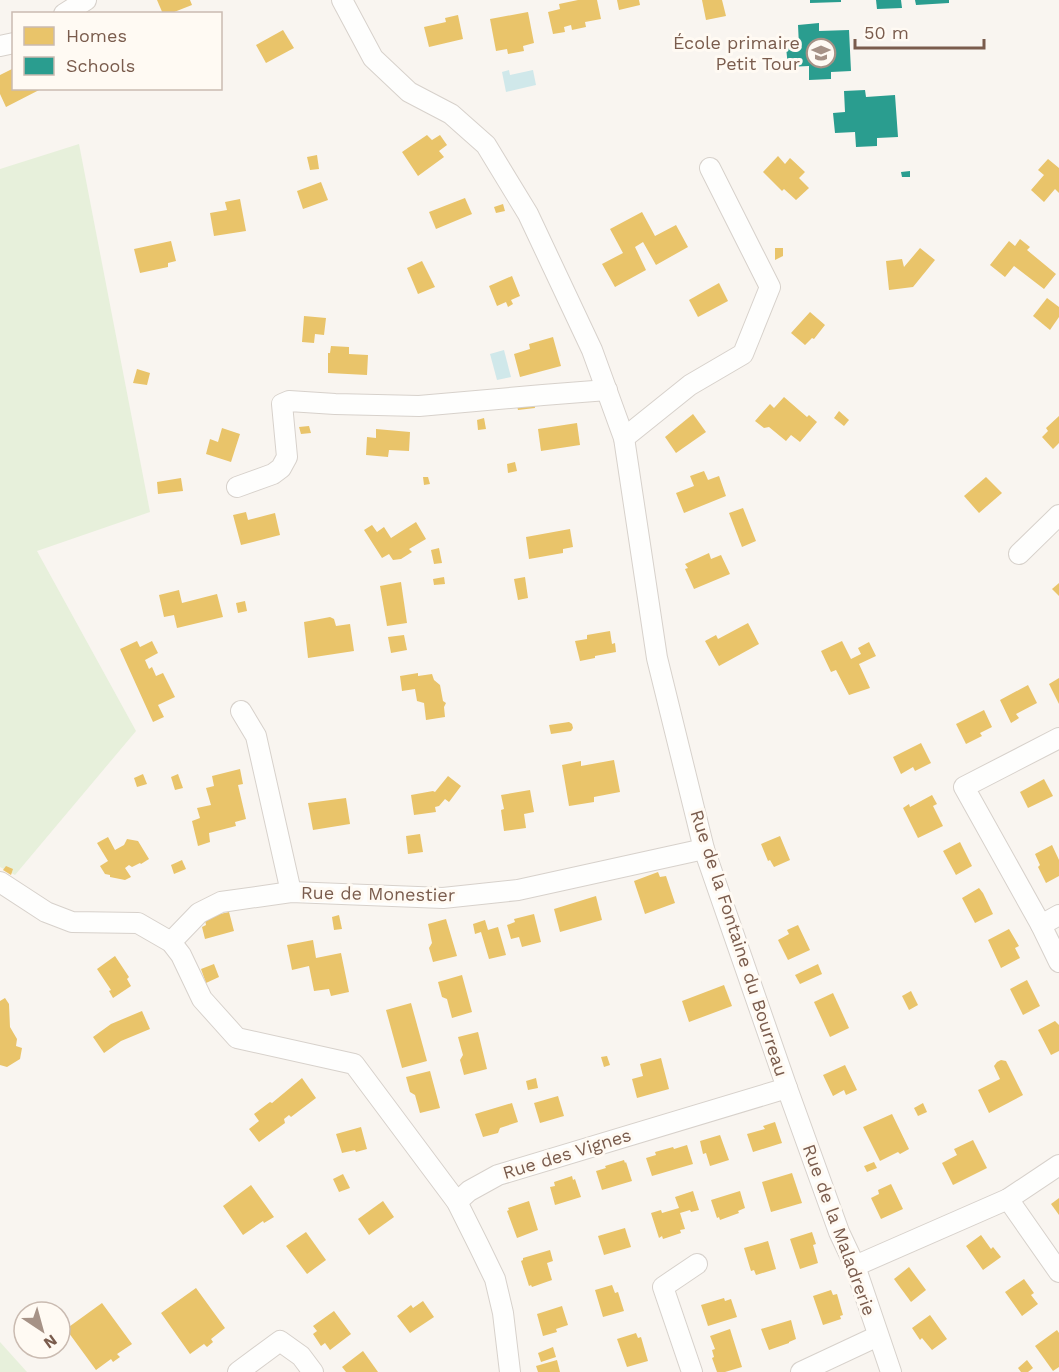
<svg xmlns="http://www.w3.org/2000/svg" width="1059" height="1372" font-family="'Work Sans',sans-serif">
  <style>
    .green { fill: #e7f0db }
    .water { fill: #d0e8ea }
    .homes { fill: #e9c46a }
    .schools { fill: #2a9d8f }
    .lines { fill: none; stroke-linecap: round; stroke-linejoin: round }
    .street-casing { stroke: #d7d1cb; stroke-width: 22 }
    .street { stroke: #fefefd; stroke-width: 20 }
    .labels { text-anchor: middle; stroke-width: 6; stroke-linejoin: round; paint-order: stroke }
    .poi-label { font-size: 18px; fill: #7a5c4d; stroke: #fffaf3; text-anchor: end }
    .street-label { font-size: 18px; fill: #7a5c4d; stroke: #fffaf3 }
  </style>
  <rect width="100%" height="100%" fill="#f9f5f0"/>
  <g class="green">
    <path d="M 79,144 L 150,512 L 37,551 L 136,731 L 15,875 L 0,867 L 0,169 Z"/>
    <path d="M 0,1342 L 27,1372 L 0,1372 Z"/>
  </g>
  <g class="water">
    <path d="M 509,70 L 510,75 L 533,70 L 536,85 L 506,92 L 502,72 Z"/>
    <path d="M 504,350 L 511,377 L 497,380 L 490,354 Z"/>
  </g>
  <g class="homes">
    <path d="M 157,0 L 190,0 L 192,5 L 169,14 L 163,14 Z"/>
    <path d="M 578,0 L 597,0 L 601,19 L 585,22 L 586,27 L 572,30 L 571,25 L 564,27 L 565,32 L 553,34 L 548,12 L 560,9 L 559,4 Z"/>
    <path d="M 617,0 L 639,0 L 640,5 L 619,10 Z"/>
    <path d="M 702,0 L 722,0 L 726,16 L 706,20 Z"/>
    <path d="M 528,12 L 534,43 L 523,46 L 524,51 L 508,54 L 507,49 L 496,51 L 490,19 Z"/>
    <path d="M 458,15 L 463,39 L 429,47 L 424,27 L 446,22 L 445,18 Z"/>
    <path d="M 283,30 L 294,48 L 266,63 L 256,45 Z"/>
    <path d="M 14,68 L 14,88 L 43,88 L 6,107 L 0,94 L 0,75 Z"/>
    <path d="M 427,135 L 432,140 L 440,135 L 447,145 L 439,151 L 444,157 L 418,176 L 402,152 Z"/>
    <path d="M 317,155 L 319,169 L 310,170 L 307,157 Z"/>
    <path d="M 778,156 L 785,164 L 790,158 L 805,172 L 799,178 L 809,188 L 796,200 L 784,189 L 782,191 L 763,172 Z"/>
    <path d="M 1048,159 L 1059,168 L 1059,193 L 1055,189 L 1044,202 L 1031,190 L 1044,175 L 1038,170 Z"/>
    <path d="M 321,182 L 328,200 L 303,209 L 297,191 Z"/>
    <path d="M 465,198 L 472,214 L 436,229 L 429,212 Z"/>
    <path d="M 240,199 L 246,231 L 214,236 L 210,213 L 227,210 L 225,202 Z"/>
    <path d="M 503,204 L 505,211 L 496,213 L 494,207 Z"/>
    <path d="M 642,212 L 655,236 L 676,225 L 688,247 L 656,265 L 643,242 L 635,247 L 646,270 L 615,287 L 602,264 L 623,253 L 610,229 Z"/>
    <path d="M 1020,239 L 1030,247 L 1027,250 L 1056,274 L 1044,289 L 1014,266 L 1005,277 L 990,265 L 1009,241 L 1015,246 Z"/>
    <path d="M 171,241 L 176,261 L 168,263 L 168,267 L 140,273 L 134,249 Z"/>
    <path d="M 775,248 L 783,248 L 783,256 L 775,260 Z"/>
    <path d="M 920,248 L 935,260 L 913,287 L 889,290 L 886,261 L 902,259 L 904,267 Z"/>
    <path d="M 422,261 L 435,287 L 418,294 L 407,268 Z"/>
    <path d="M 512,276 L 520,296 L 511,300 L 513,304 L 508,307 L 506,302 L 497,306 L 489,286 Z"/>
    <path d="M 719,283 L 728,301 L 698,317 L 689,300 Z"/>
    <path d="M 1047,298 L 1059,307 L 1059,317 L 1050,330 L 1033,316 Z"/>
    <path d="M 810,312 L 825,325 L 814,339 L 812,338 L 805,345 L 791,333 Z"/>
    <path d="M 304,316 L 326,318 L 324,335 L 315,334 L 314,343 L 302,342 Z"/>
    <path d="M 553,337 L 561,366 L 520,377 L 514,354 L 530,349 L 529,344 Z"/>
    <path d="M 331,346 L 349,347 L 349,354 L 368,355 L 367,375 L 328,373 L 328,353 L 330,353 Z"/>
    <path d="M 137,369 L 150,373 L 147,385 L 133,383 Z"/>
    <path d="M 784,397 L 807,417 L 809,415 L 817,422 L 800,442 L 791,435 L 786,441 L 769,427 L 764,428 L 755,421 L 770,404 L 774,408 Z"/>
    <path d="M 534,403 L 535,408 L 518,410 L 517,406 Z"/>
    <path d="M 839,411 L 849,420 L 844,426 L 834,418 Z"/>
    <path d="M 693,414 L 706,432 L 676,453 L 665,437 Z"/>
    <path d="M 1059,416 L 1059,443 L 1053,449 L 1042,437 L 1048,431 L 1046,428 Z"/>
    <path d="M 484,418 L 486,429 L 478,430 L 477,420 Z"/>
    <path d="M 577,423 L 580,445 L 541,451 L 538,429 Z"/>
    <path d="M 309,426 L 311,433 L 301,434 L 299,427 Z"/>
    <path d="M 222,428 L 240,434 L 231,462 L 206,454 L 210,439 L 218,442 Z"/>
    <path d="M 376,429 L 410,432 L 409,451 L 389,450 L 388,457 L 366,455 L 367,437 L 376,438 Z"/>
    <path d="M 515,462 L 517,471 L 508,473 L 507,464 Z"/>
    <path d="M 704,471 L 708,480 L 719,476 L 726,496 L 684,513 L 676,493 L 694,486 L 690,476 Z"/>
    <path d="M 423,477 L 428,477 L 430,484 L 424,485 Z"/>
    <path d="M 986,477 L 1002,493 L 979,513 L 964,496 Z"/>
    <path d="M 181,478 L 183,491 L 158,494 L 157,482 Z"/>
    <path d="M 743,508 L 756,541 L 742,547 L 729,513 Z"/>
    <path d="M 246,512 L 248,520 L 275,513 L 280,535 L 241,545 L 233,515 Z"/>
    <path d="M 416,522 L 426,539 L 409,549 L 412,552 L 401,559 L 393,560 L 389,554 L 382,558 L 364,530 L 372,525 L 377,532 L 384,527 L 391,538 Z"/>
    <path d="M 570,529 L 573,547 L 563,549 L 563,553 L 529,559 L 526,537 Z"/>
    <path d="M 439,548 L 442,563 L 434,564 L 431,550 Z"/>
    <path d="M 709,553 L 711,559 L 721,555 L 730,574 L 694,589 L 685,569 L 688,568 L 685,564 Z"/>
    <path d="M 444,577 L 445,584 L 434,585 L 433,579 Z"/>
    <path d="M 525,577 L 528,598 L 518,600 L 514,579 Z"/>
    <path d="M 401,582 L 407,623 L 387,626 L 380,586 Z"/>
    <path d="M 1059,583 L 1059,596 L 1052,589 Z"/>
    <path d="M 179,590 L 182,603 L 217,594 L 223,617 L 177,628 L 174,615 L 164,617 L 159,595 Z"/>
    <path d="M 245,601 L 247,611 L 238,613 L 236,603 Z"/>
    <path d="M 330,617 L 334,619 L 336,626 L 350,624 L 354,651 L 308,658 L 304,622 Z"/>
    <path d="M 748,623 L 759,644 L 719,666 L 705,641 L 716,635 L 718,639 Z"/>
    <path d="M 610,631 L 612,644 L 615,643 L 616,652 L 595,656 L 595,658 L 580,661 L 575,641 L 587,639 L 587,635 Z"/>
    <path d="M 404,635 L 407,650 L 391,653 L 388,637 Z"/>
    <path d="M 137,641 L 140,647 L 152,641 L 158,653 L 145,660 L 149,669 L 152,667 L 156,676 L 163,673 L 175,697 L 158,705 L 164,717 L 153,722 L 120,649 Z"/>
    <path d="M 842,641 L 851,659 L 861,654 L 858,648 L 869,642 L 876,656 L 859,664 L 870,688 L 849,695 L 836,670 L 831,672 L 821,651 Z"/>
    <path d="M 418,673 L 418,676 L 432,674 L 434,680 L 440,685 L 443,701 L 446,703 L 444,707 L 445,717 L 426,720 L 424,703 L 417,701 L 415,689 L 402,691 L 400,676 Z"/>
    <path d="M 1059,678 L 1059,704 L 1049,684 Z"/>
    <path d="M 1028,685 L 1037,703 L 1016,714 L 1019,718 L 1011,723 L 1000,700 Z"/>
    <path d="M 984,710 L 992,727 L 980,733 L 982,736 L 966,744 L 956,724 Z"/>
    <path d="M 569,722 L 572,724 L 573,728 L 571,731 L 551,734 L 549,725 Z"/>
    <path d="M 921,743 L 931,763 L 915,771 L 913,767 L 901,774 L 893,757 Z"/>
    <path d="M 614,760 L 620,792 L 594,797 L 594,802 L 569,806 L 562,765 L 581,761 L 581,766 Z"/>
    <path d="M 240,769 L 243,784 L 238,785 L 246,819 L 235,822 L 236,826 L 209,833 L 210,842 L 198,846 L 192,821 L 200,818 L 197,808 L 211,805 L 206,788 L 214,786 L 212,776 Z"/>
    <path d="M 143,774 L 147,784 L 137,787 L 134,778 Z"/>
    <path d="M 178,774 L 183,788 L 175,790 L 171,777 Z"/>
    <path d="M 448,776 L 461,786 L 449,802 L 445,799 L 439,806 L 435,807 L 436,812 L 414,815 L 411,795 L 433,791 L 435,792 Z"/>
    <path d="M 1044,779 L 1053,796 L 1028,808 L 1020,792 Z"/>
    <path d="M 530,790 L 534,812 L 524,814 L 526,828 L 504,831 L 501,810 L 504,809 L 501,795 Z"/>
    <path d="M 932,795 L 937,804 L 933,806 L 943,826 L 918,838 L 903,808 L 909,804 L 910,807 Z"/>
    <path d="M 346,798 L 350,824 L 313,830 L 308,803 Z"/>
    <path d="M 420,834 L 423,852 L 408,854 L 406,836 Z"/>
    <path d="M 780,836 L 790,860 L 774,867 L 770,860 L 768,861 L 761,844 Z"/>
    <path d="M 108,837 L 115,850 L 124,845 L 127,839 L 138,841 L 149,859 L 141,864 L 140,863 L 132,867 L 129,865 L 125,868 L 131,877 L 125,880 L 110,877 L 110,875 L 105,874 L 100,866 L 108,861 L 97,843 Z"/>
    <path d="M 960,842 L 972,866 L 956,875 L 943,851 Z"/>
    <path d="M 1052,845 L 1059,860 L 1059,876 L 1046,883 L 1038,867 L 1040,865 L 1035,854 Z"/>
    <path d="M 182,860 L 186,869 L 174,874 L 171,865 Z"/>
    <path d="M 6,866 L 13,869 L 11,875 L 3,870 Z"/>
    <path d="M 658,872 L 660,877 L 666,876 L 675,903 L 645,914 L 634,881 Z"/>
    <path d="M 979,888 L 983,893 L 993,914 L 975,923 L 962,898 Z"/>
    <path d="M 596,896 L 602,920 L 560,932 L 554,909 Z"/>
    <path d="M 229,912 L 234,931 L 205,939 L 202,927 L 206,925 L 205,920 L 207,917 Z"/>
    <path d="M 534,914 L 541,942 L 522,947 L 519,937 L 511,939 L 507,925 L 515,922 L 514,919 Z"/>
    <path d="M 339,915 L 342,929 L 334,930 L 332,917 Z"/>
    <path d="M 446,919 L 457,956 L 433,962 L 429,948 L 432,943 L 428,924 Z"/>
    <path d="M 485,920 L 488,930 L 498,927 L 506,955 L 489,959 L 481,932 L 475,934 L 473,924 Z"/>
    <path d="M 798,925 L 810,950 L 788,960 L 778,940 L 789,934 L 787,930 Z"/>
    <path d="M 1009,929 L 1019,946 L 1015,948 L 1020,958 L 1001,968 L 988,940 Z"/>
    <path d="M 313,940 L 316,958 L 341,953 L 349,992 L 331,996 L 329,989 L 314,991 L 309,966 L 292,970 L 287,945 Z"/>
    <path d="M 115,956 L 129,977 L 127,979 L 131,986 L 113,998 L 109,991 L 111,990 L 97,969 Z"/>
    <path d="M 214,964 L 219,977 L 206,983 L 201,969 Z"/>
    <path d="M 818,964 L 822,974 L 800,984 L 795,975 Z"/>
    <path d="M 462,975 L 472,1012 L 452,1018 L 447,999 L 442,997 L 438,982 Z"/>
    <path d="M 1027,980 L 1040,1006 L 1023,1015 L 1010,989 Z"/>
    <path d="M 724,985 L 732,1006 L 689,1022 L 682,1001 Z"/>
    <path d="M 911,991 L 918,1005 L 909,1010 L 902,996 Z"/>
    <path d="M 833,993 L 849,1028 L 830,1037 L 814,1002 Z"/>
    <path d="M 5,998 L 9,1004 L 10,1027 L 17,1039 L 16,1046 L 22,1048 L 20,1059 L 7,1067 L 0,1065 L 0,1001 Z"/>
    <path d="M 411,1003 L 427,1061 L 402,1068 L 386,1010 Z"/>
    <path d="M 142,1011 L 150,1029 L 121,1041 L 104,1053 L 93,1037 L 111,1024 Z"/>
    <path d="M 1055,1021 L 1059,1025 L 1059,1051 L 1051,1055 L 1038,1030 Z"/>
    <path d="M 478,1032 L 487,1069 L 464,1075 L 460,1060 L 463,1055 L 458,1037 Z"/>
    <path d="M 607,1056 L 610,1065 L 604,1067 L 601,1057 Z"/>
    <path d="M 661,1058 L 669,1089 L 637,1098 L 632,1079 L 643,1076 L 640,1064 Z"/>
    <path d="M 1001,1060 L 1006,1061 L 1023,1095 L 989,1113 L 978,1090 L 1000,1079 L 994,1066 L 997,1062 Z"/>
    <path d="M 845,1065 L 857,1090 L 846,1095 L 844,1090 L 833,1096 L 823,1075 Z"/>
    <path d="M 430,1071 L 440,1108 L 420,1113 L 415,1095 L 410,1092 L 406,1077 Z"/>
    <path d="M 302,1078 L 316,1098 L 291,1117 L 289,1115 L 284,1119 L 285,1123 L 259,1142 L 249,1129 L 259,1121 L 254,1114 L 270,1102 L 272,1103 Z"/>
    <path d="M 536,1078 L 538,1088 L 528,1090 L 526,1081 Z"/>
    <path d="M 558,1096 L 564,1116 L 540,1123 L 534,1103 Z"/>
    <path d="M 512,1103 L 518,1122 L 500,1128 L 498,1133 L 483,1137 L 475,1114 Z"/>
    <path d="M 923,1103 L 927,1112 L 918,1116 L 914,1108 Z"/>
    <path d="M 892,1114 L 909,1149 L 900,1154 L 898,1152 L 880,1161 L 863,1127 Z"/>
    <path d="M 775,1122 L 782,1143 L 753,1152 L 747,1134 L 765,1129 L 763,1126 Z"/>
    <path d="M 361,1127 L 367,1149 L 356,1152 L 355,1150 L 342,1153 L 336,1134 Z"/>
    <path d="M 720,1135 L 729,1160 L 710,1166 L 706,1153 L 703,1154 L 700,1141 Z"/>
    <path d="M 973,1140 L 987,1168 L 953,1185 L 942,1163 L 957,1155 L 954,1149 Z"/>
    <path d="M 687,1145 L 693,1164 L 652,1176 L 646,1158 L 656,1155 L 655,1152 L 673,1147 L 674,1149 Z"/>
    <path d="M 624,1160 L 625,1163 L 626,1162 L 632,1181 L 602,1190 L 596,1171 L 606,1168 L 605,1166 Z"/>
    <path d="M 874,1162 L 877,1168 L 867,1172 L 864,1166 Z"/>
    <path d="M 792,1173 L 802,1203 L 771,1212 L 762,1182 Z"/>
    <path d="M 343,1174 L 350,1188 L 339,1192 L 333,1179 Z"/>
    <path d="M 572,1176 L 573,1180 L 575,1179 L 581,1197 L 555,1205 L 550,1187 L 555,1186 L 554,1182 Z"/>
    <path d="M 891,1184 L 903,1209 L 881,1219 L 871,1198 L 879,1194 L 878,1190 Z"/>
    <path d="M 251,1185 L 274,1217 L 264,1223 L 263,1221 L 243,1235 L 223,1206 Z"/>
    <path d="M 693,1191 L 699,1210 L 691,1212 L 690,1210 L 680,1213 L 685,1229 L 680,1230 L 681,1233 L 663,1239 L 662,1236 L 659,1238 L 651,1213 L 661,1210 L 662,1213 L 679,1208 L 675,1197 Z"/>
    <path d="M 740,1191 L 745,1208 L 738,1211 L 739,1213 L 720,1220 L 719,1217 L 717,1218 L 711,1200 Z"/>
    <path d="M 1059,1198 L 1059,1215 L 1051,1204 Z"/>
    <path d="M 383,1201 L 394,1217 L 369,1235 L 358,1219 Z"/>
    <path d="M 529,1201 L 538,1230 L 517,1238 L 507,1211 L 509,1210 L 508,1208 Z"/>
    <path d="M 625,1228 L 631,1247 L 604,1255 L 598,1236 Z"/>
    <path d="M 306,1232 L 326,1260 L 307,1274 L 286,1246 Z"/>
    <path d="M 812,1232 L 816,1244 L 813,1245 L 818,1263 L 800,1269 L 790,1239 Z"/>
    <path d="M 981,1235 L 991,1249 L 993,1247 L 1001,1257 L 983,1270 L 966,1246 Z"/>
    <path d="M 768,1241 L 776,1269 L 756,1275 L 754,1270 L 751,1271 L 744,1248 Z"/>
    <path d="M 550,1250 L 553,1261 L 547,1263 L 552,1280 L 532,1287 L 531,1285 L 529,1286 L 521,1261 L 523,1260 L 523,1258 Z"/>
    <path d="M 909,1267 L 926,1290 L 911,1302 L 894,1279 Z"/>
    <path d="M 1024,1279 L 1034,1293 L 1031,1295 L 1038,1304 L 1022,1316 L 1005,1292 Z"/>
    <path d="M 612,1285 L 615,1293 L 618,1292 L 624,1311 L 603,1317 L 595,1290 Z"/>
    <path d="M 196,1288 L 225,1328 L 211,1339 L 213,1342 L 207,1347 L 204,1344 L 190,1354 L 161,1313 Z"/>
    <path d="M 831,1290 L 833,1295 L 837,1294 L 843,1315 L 840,1316 L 841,1319 L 823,1325 L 813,1296 Z"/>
    <path d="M 724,1298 L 725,1301 L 731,1299 L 737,1317 L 708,1326 L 701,1305 Z"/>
    <path d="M 423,1301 L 434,1317 L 410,1333 L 397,1316 L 411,1305 L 413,1308 Z"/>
    <path d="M 102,1303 L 132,1344 L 117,1354 L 120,1357 L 113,1362 L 111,1359 L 96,1370 L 66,1329 Z"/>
    <path d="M 562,1306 L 568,1325 L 556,1329 L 557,1332 L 543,1336 L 537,1314 Z"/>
    <path d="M 334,1311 L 351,1334 L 330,1350 L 325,1343 L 321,1346 L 313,1334 L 317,1331 L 313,1326 Z"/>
    <path d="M 930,1315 L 947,1339 L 932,1350 L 922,1338 L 920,1340 L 912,1328 Z"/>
    <path d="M 791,1320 L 796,1339 L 789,1342 L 789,1343 L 769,1350 L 761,1329 Z"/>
    <path d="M 730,1329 L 742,1367 L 725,1372 L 717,1372 L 712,1358 L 714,1357 L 712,1350 L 715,1349 L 710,1336 Z"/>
    <path d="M 1057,1330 L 1059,1333 L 1059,1367 L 1053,1371 L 1035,1346 Z"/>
    <path d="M 636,1333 L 638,1338 L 641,1337 L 648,1361 L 627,1367 L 617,1339 Z"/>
    <path d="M 553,1347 L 556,1357 L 541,1362 L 538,1353 Z"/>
    <path d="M 363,1351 L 378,1372 L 346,1372 L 342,1367 Z"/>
    <path d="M 557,1360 L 560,1372 L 538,1372 L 536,1366 Z"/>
    <path d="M 1027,1360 L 1033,1368 L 1028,1372 L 1021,1372 L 1018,1368 Z"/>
  </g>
  <g class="schools">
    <path d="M 810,0 L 841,0 L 841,2 L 810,3 Z"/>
    <path d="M 876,0 L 901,0 L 902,8 L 877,9 Z"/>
    <path d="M 915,0 L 949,0 L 949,3 L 916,5 Z"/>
    <path d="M 819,23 L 819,31 L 849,30 L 851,71 L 831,72 L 831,79 L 809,80 L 809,66 L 788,67 L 786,47 L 799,46 L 798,25 Z"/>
    <path d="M 865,90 L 866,97 L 895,95 L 898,137 L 877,138 L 877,146 L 856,147 L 855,132 L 835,133 L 833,113 L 845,112 L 844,91 Z"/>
    <path d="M 910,171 L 910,177 L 902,177 L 901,172 Z"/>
  </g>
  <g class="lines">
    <g class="street-casing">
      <g id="street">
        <path d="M 342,0 L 373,58 L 409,92 L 451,114 L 486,145 L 528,214 L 592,350 L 624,438 L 657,658 L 704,849 L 787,1088 L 839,1232 L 855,1266 L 891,1372"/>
        <path d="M 64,14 L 86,0"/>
        <path d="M 0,46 L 14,43"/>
        <path d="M 624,438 L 690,385 L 743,354 L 770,287 L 710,168"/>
        <path d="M 237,487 L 273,474 L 281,468 L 287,457 L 282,404 L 289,401 L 335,404 L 419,406 L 543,395 L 607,390"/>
        <path d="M 1019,554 L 1059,515"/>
        <path d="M 241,711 L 256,736 L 291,892"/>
        <path d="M 1059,738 L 964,787 L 1041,925 L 1059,962"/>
        <path d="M 0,882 L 46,912 L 72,922 L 138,923 L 171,942 L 181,955 L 202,999 L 237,1038 L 354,1064 L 457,1202 L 479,1246 L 495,1279 L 503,1313 L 510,1372"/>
        <path d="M 1041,925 L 1059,915"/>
        <path d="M 171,942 L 199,913 L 221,902 L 291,892 L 443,898 L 518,890 L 704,849"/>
        <path d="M 1008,1199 L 1059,1272"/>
        <path d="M 457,1202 L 469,1191 L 498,1175 L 787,1088"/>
        <path d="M 855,1266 L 1008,1199 L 1059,1165"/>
        <path d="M 238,1372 L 280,1341 L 301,1356 L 313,1372"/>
        <path d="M 692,1372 L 663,1287 L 697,1264"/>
        <path d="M 801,1372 L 878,1336"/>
      </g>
    </g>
    <use href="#street" class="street"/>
  </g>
  <defs>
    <g id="school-ring" transform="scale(1.5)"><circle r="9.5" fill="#fffaf3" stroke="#a69286" stroke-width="1.5"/><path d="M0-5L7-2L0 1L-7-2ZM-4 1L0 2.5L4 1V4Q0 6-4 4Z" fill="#a69286"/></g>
  </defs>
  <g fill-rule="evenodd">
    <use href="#school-ring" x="821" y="53"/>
  </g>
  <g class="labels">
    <g class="poi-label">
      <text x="800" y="49">École primaire<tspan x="800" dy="21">Petit Tour</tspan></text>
    </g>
    <g class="street-label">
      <text transform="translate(378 894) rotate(1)" y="6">Rue de Monestier</text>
      <text transform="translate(739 943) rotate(72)" y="6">Rue de la Fontaine du Bourreau</text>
      <text transform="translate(567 1154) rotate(-17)" y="6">Rue des Vignes</text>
      <text transform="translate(839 1230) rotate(70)" y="6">Rue de la Maladrerie</text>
    </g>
  </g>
  <rect x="12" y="12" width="210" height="78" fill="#fffaf3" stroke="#cabbb1" stroke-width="1.5"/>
  <rect x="24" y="27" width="30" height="18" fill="#e9c46a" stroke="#cabbb1" stroke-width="1.5"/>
  <text x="66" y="42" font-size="18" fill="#7a5c4d">Homes</text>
  <rect x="24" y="57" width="30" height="18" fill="#2a9d8f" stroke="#cabbb1" stroke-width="1.5"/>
  <text x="66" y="72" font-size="18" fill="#7a5c4d">Schools</text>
  <g transform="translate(42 1330) rotate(144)"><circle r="28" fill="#fffaf3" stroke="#cabbb1" stroke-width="1.5"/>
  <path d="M0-4.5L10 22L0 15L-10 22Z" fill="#a69286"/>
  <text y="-9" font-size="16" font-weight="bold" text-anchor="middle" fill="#7a5c4d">N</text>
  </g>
  <path d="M855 39v9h129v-9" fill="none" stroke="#7a5c4d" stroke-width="3"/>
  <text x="864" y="39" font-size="18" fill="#7a5c4d" stroke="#fffaf3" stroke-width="4.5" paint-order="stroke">50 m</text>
</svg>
